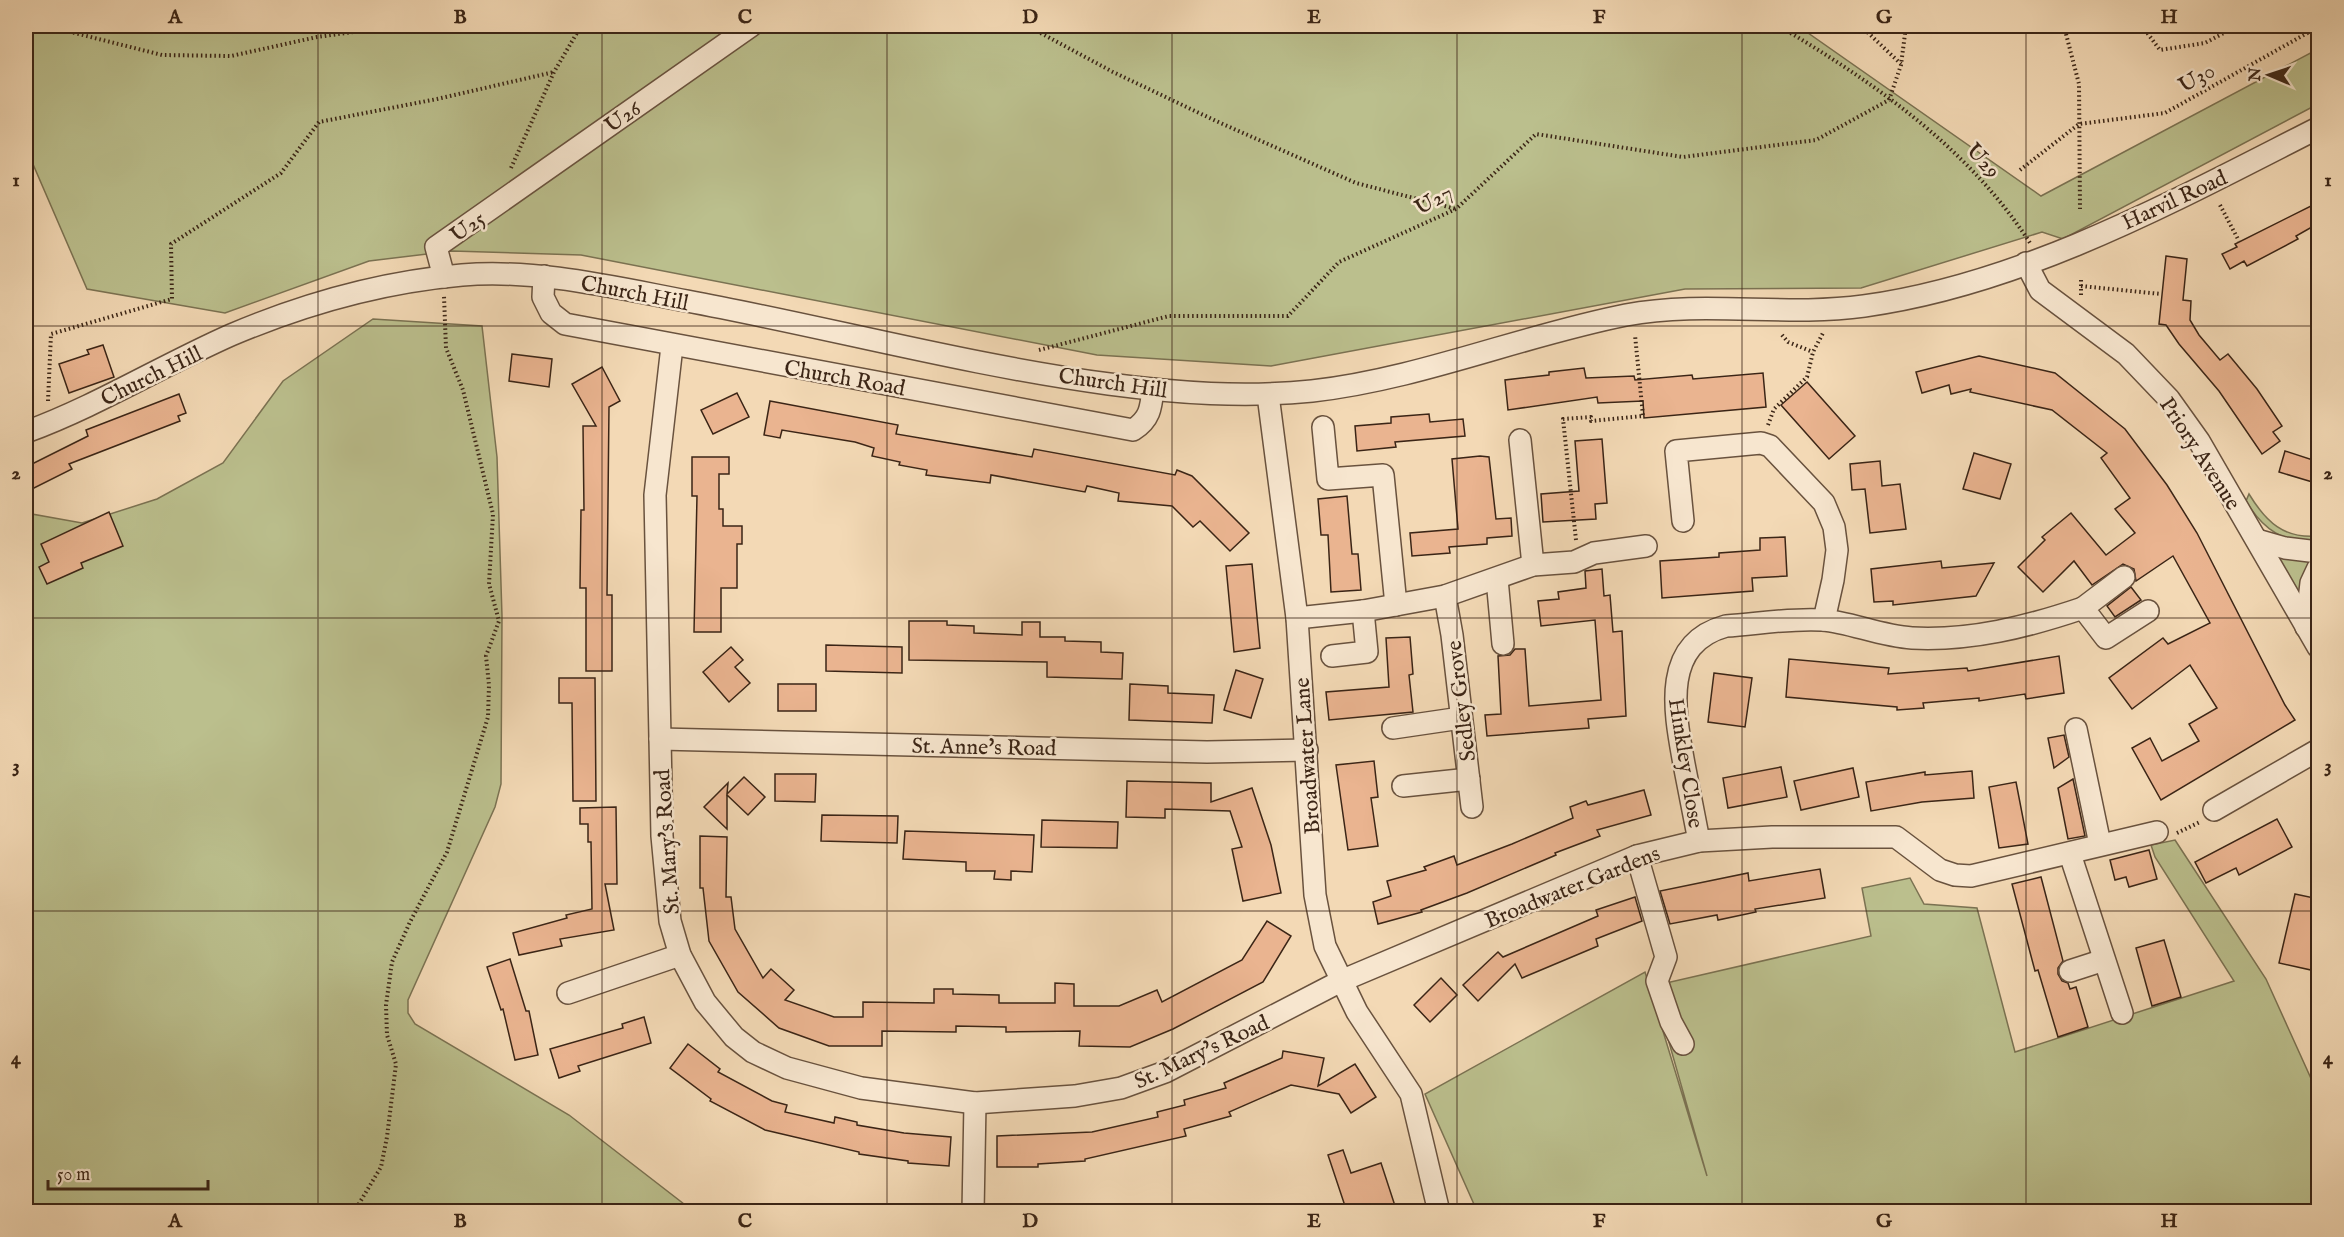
<svg xmlns="http://www.w3.org/2000/svg" width="2344" height="1237" font-family="'IM FELL English',serif">
  <style>
    .green { fill: #bbbf8d; stroke: #7b7252; stroke-width: 1.5 }
    .building { fill: #eab490; stroke: #3b2516; stroke-width: 1.5 }
    .lines { fill: none; stroke-linecap: round; stroke-linejoin: round }
    .minor-casing { stroke: #69523e; stroke-width: 24 }
    .path { stroke: #3b2516; stroke-width: 4; stroke-dasharray: 1.5 3; stroke-linecap: butt }
    .minor { stroke: #f7e6cf; stroke-width: 21 }
    .grid { fill: none; stroke: #3b2516; stroke-width: 1.5; stroke-opacity: 0.55 }
    .labels { text-anchor: middle; stroke-width: 5; stroke-linejoin: round; paint-order: stroke }
    .street-label { font-size: 22px; fill: #3b2516; stroke: #f7e6cf }
    .neatline { fill: none; stroke: #3b2516; stroke-width: 2 }
    .grid-label { font-size: 20px; text-anchor: middle; font-weight: bold; fill: #3b2516 }
  </style>
  <rect width="100%" height="100%" fill="#f3d9b5"/>
  <filter id="stains"><feTurbulence type="fractalNoise" baseFrequency=".00333" numOctaves="4"/><feColorMatrix values="0 0 0 0 .2 0 0 0 0 .09 0 0 0 0 .02 0 0 0 .5 -.17"/></filter>
  <radialGradient id="worn" r=".72"><stop offset=".6" stop-color="#630" stop-opacity="0"/><stop offset="1" stop-color="#630" stop-opacity=".3"/></radialGradient>
  <g class="green">
    <path d="M 26,26 L 1798,26 L 2041,196 L 2318,49 L 2318,104 L 2063,239 L 2042,232 L 1861,288 L 1685,289 L 1271,366 L 1097,355 L 581,255 L 452,251 L 369,261 L 225,313 L 87,289 L 26,148 Z"/>
    <path d="M 373,319 L 482,326 L 497,457 L 502,616 L 501,784 L 495,807 L 408,1000 L 408,1013 L 415,1024 L 569,1115 L 693,1211 L 26,1211 L 26,513 L 82,523 L 157,499 L 223,463 L 283,381 Z"/>
    <path d="M 2249,494 C 2266,522 2284,539 2318,536 L 2318,544 C 2284,543 2263,530 2246,501 Z"/>
    <path d="M 2281,556 L 2311,561 L 2302,592 L 2297,594 L 2278,558 Z"/>
    <path d="M 2175,840 L 2266,979 L 2318,1094 L 2318,1211 L 1477,1211 L 1425,1094 L 1645,972 L 1707,1176 L 1653,986 L 1871,936 L 1862,888 L 1910,878 L 1924,904 L 1977,908 L 2015,1052 L 2234,981 L 2155,857 L 2151,845 Z"/>
  </g>
  <g class="building">
    <path d="M 2319,202 L 2319,223 L 2296,236 L 2298,239 L 2247,266 L 2244,261 L 2230,269 L 2222,254 L 2237,247 L 2235,244 Z"/>
    <path d="M 2166,256 L 2187,259 L 2183,300 L 2191,301 L 2190,320 L 2199,335 L 2220,360 L 2228,354 L 2257,389 L 2282,426 L 2273,432 L 2280,441 L 2262,454 L 2219,391 L 2179,344 L 2166,325 L 2159,324 Z"/>
    <path d="M 103,345 L 114,377 L 69,393 L 59,364 L 89,354 L 87,350 Z"/>
    <path d="M 512,354 L 552,359 L 549,387 L 509,381 Z"/>
    <path d="M 1979,356 L 2055,373 L 2125,429 L 2167,485 L 2197,533 L 2285,705 L 2295,720 L 2161,800 L 2132,748 L 2150,738 L 2162,761 L 2199,741 L 2189,724 L 2217,708 L 2190,665 L 2132,709 L 2109,678 L 2163,638 L 2168,644 L 2210,623 L 2173,556 L 2136,581 L 2134,569 L 2123,564 L 2092,585 L 2074,561 L 2043,592 L 2018,567 L 2045,540 L 2042,537 L 2071,513 L 2106,555 L 2135,533 L 2115,509 L 2130,498 L 2101,458 L 2107,453 L 2052,410 L 1970,392 L 1971,389 L 1951,394 L 1949,385 L 1922,393 L 1916,372 Z"/>
    <path d="M 602,367 L 620,401 L 609,407 L 607,595 L 612,595 L 612,671 L 586,671 L 586,588 L 580,588 L 581,510 L 584,510 L 583,426 L 596,426 L 572,384 Z"/>
    <path d="M 1584,368 L 1586,378 L 1634,376 L 1635,380 L 1692,375 L 1693,379 L 1763,373 L 1766,407 L 1644,418 L 1643,401 L 1598,403 L 1597,397 L 1508,410 L 1505,380 L 1549,375 L 1549,372 Z"/>
    <path d="M 1807,382 L 1855,436 L 1829,459 L 1781,405 Z"/>
    <path d="M 737,393 L 749,417 L 713,434 L 701,410 Z"/>
    <path d="M 179,394 L 186,413 L 178,416 L 180,421 L 69,464 L 72,469 L 26,492 L 26,467 L 88,436 L 86,430 Z"/>
    <path d="M 770,401 L 898,425 L 896,434 L 1032,457 L 1034,449 L 1175,475 L 1177,470 L 1192,476 L 1249,533 L 1230,551 L 1200,521 L 1193,527 L 1172,506 L 1118,501 L 1119,493 L 1087,486 L 1085,492 L 991,475 L 990,483 L 926,475 L 927,470 L 899,465 L 900,462 L 872,456 L 874,448 L 855,442 L 782,430 L 780,438 L 764,435 Z"/>
    <path d="M 1429,414 L 1430,422 L 1463,419 L 1465,436 L 1395,442 L 1396,447 L 1357,451 L 1355,426 L 1391,423 L 1391,417 Z"/>
    <path d="M 1602,439 L 1607,503 L 1595,504 L 1596,519 L 1543,522 L 1541,494 L 1579,491 L 1575,441 Z"/>
    <path d="M 2285,451 L 2319,462 L 2319,484 L 2279,472 Z"/>
    <path d="M 1974,453 L 2011,464 L 2000,499 L 1963,489 Z"/>
    <path d="M 1480,456 L 1489,457 L 1496,519 L 1511,518 L 1512,536 L 1487,538 L 1487,544 L 1449,547 L 1450,553 L 1412,556 L 1410,533 L 1458,529 L 1452,459 Z"/>
    <path d="M 692,457 L 729,457 L 729,474 L 719,474 L 719,509 L 723,509 L 723,526 L 742,526 L 742,544 L 737,544 L 737,588 L 721,588 L 721,632 L 694,632 L 697,496 L 692,496 Z"/>
    <path d="M 1880,461 L 1882,486 L 1900,484 L 1906,529 L 1870,533 L 1865,489 L 1852,490 L 1850,464 Z"/>
    <path d="M 1347,496 L 1352,554 L 1358,554 L 1361,590 L 1331,592 L 1328,535 L 1321,535 L 1318,499 Z"/>
    <path d="M 109,512 L 123,546 L 81,563 L 83,568 L 47,584 L 39,567 L 49,562 L 41,544 Z"/>
    <path d="M 1785,537 L 1787,576 L 1752,578 L 1753,591 L 1662,598 L 1660,561 L 1719,557 L 1719,553 L 1760,550 L 1760,538 Z"/>
    <path d="M 1941,561 L 1942,568 L 1994,563 L 1976,596 L 1893,605 L 1893,601 L 1874,602 L 1871,569 Z"/>
    <path d="M 1252,564 L 1260,648 L 1234,652 L 1226,566 Z"/>
    <path d="M 1602,569 L 1604,596 L 1610,595 L 1613,632 L 1622,631 L 1626,716 L 1588,719 L 1589,728 L 1487,736 L 1485,715 L 1501,714 L 1498,656 L 1510,655 L 1515,649 L 1525,649 L 1529,706 L 1601,700 L 1595,620 L 1541,626 L 1538,601 L 1559,599 L 1558,592 L 1586,588 L 1585,571 Z"/>
    <path d="M 2131,587 L 2141,600 L 2115,617 L 2107,606 Z"/>
    <path d="M 909,621 L 947,621 L 947,625 L 974,626 L 974,633 L 1022,635 L 1022,622 L 1040,622 L 1040,637 L 1065,637 L 1065,641 L 1101,642 L 1101,652 L 1123,653 L 1122,679 L 1047,677 L 1047,662 L 909,660 Z"/>
    <path d="M 1410,637 L 1413,674 L 1409,675 L 1413,712 L 1329,720 L 1326,692 L 1389,687 L 1386,638 Z"/>
    <path d="M 826,645 L 902,647 L 902,673 L 826,671 Z"/>
    <path d="M 731,647 L 743,660 L 735,667 L 750,683 L 729,702 L 703,672 Z"/>
    <path d="M 2059,656 L 2064,693 L 2026,699 L 2025,694 L 1979,701 L 1979,698 L 1923,703 L 1924,708 L 1897,710 L 1897,707 L 1786,697 L 1789,659 L 1889,668 L 1888,674 L 1967,668 L 1968,671 Z"/>
    <path d="M 1236,670 L 1263,679 L 1251,718 L 1224,710 Z"/>
    <path d="M 1714,673 L 1752,678 L 1745,727 L 1708,722 Z"/>
    <path d="M 559,678 L 595,678 L 596,801 L 573,801 L 572,703 L 559,703 Z"/>
    <rect x="778" y="684" width="38" height="27"/>
    <path d="M 1130,684 L 1168,686 L 1168,693 L 1214,695 L 1212,723 L 1129,720 Z"/>
    <path d="M 2064,735 L 2069,757 L 2054,768 L 2048,738 Z"/>
    <path d="M 1374,761 L 1378,797 L 1371,798 L 1378,846 L 1348,850 L 1336,765 Z"/>
    <path d="M 1781,767 L 1787,797 L 1728,808 L 1723,778 Z"/>
    <path d="M 1853,768 L 1859,797 L 1801,810 L 1794,781 Z"/>
    <path d="M 1972,771 L 1974,798 L 1922,802 L 1871,811 L 1866,782 L 1925,772 L 1925,775 Z"/>
    <path d="M 775,774 L 816,774 L 815,802 L 775,801 Z"/>
    <path d="M 744,777 L 765,797 L 748,815 L 727,795 L 727,829 L 704,807 L 728,783 L 727,794 Z"/>
    <path d="M 2073,779 L 2085,836 L 2068,839 L 2058,788 Z"/>
    <path d="M 1127,781 L 1211,783 L 1211,802 L 1252,788 L 1271,845 L 1281,893 L 1243,901 L 1232,849 L 1242,847 L 1230,811 L 1165,809 L 1165,818 L 1126,817 Z"/>
    <path d="M 2016,782 L 2028,844 L 1999,848 L 1989,787 Z"/>
    <path d="M 1644,790 L 1651,815 L 1597,830 L 1600,836 L 1555,853 L 1556,855 L 1467,893 L 1421,910 L 1422,912 L 1378,924 L 1373,902 L 1391,896 L 1387,881 L 1426,870 L 1424,867 L 1454,856 L 1457,865 L 1512,844 L 1573,818 L 1570,807 L 1586,801 L 1588,805 Z"/>
    <path d="M 616,807 L 617,884 L 605,884 L 614,930 L 560,939 L 562,946 L 519,955 L 513,933 L 567,918 L 566,915 L 592,909 L 591,842 L 588,842 L 588,824 L 580,824 L 580,808 Z"/>
    <path d="M 822,815 L 898,816 L 897,843 L 821,841 Z"/>
    <path d="M 2277,819 L 2292,847 L 2239,875 L 2236,868 L 2206,883 L 2195,862 Z"/>
    <path d="M 1042,820 L 1118,822 L 1117,848 L 1041,847 Z"/>
    <path d="M 905,831 L 1034,835 L 1032,872 L 1011,871 L 1011,880 L 994,879 L 995,871 L 966,871 L 966,862 L 903,859 Z"/>
    <path d="M 700,836 L 727,837 L 726,897 L 731,897 L 735,929 L 763,978 L 771,969 L 794,990 L 785,1000 L 834,1017 L 863,1017 L 863,1002 L 934,1003 L 934,989 L 953,989 L 953,994 L 999,995 L 999,1003 L 1055,1003 L 1055,983 L 1074,984 L 1074,1006 L 1119,1006 L 1157,990 L 1162,1002 L 1242,960 L 1267,921 L 1291,936 L 1263,982 L 1173,1029 L 1130,1047 L 1079,1046 L 1080,1031 L 1006,1032 L 1006,1027 L 956,1026 L 956,1032 L 882,1031 L 882,1046 L 829,1046 L 779,1028 L 738,992 L 709,941 L 703,888 L 700,888 Z"/>
    <path d="M 2149,850 L 2157,879 L 2129,887 L 2126,877 L 2115,880 L 2110,860 Z"/>
    <path d="M 1820,869 L 1825,898 L 1755,909 L 1756,912 L 1718,920 L 1717,915 L 1670,924 L 1660,891 L 1748,873 L 1749,881 Z"/>
    <path d="M 2041,877 L 2063,961 L 2058,968 L 2058,974 L 2062,981 L 2068,983 L 2070,989 L 2076,987 L 2088,1027 L 2058,1037 L 2038,970 L 2035,971 L 2012,884 Z"/>
    <path d="M 2295,894 L 2319,899 L 2319,940 L 2311,970 L 2279,963 Z"/>
    <path d="M 1635,897 L 1642,921 L 1596,939 L 1598,946 L 1522,978 L 1515,964 L 1478,1001 L 1463,985 L 1498,952 L 1503,957 L 1598,916 L 1596,910 Z"/>
    <path d="M 2164,940 L 2181,997 L 2152,1006 L 2136,948 Z"/>
    <path d="M 510,959 L 526,1011 L 529,1011 L 538,1055 L 515,1060 L 503,1009 L 501,1010 L 487,967 Z"/>
    <path d="M 1441,978 L 1457,995 L 1430,1022 L 1414,1005 Z"/>
    <path d="M 644,1017 L 651,1043 L 578,1066 L 580,1071 L 559,1078 L 550,1049 L 623,1028 L 622,1024 Z"/>
    <path d="M 688,1044 L 720,1069 L 718,1072 L 772,1101 L 787,1105 L 785,1112 L 834,1123 L 835,1117 L 857,1122 L 857,1125 L 904,1133 L 951,1137 L 949,1166 L 908,1163 L 908,1161 L 859,1154 L 859,1152 L 765,1130 L 710,1101 L 711,1099 L 670,1068 Z"/>
    <path d="M 1283,1051 L 1324,1058 L 1318,1086 L 1355,1064 L 1376,1097 L 1351,1113 L 1339,1094 L 1291,1085 L 1229,1112 L 1231,1116 L 1184,1129 L 1186,1136 L 1085,1159 L 1085,1161 L 1038,1164 L 1038,1167 L 997,1167 L 997,1136 L 1092,1132 L 1158,1117 L 1157,1112 L 1185,1105 L 1184,1100 L 1226,1088 L 1224,1083 L 1282,1058 Z"/>
    <path d="M 1343,1150 L 1351,1173 L 1381,1163 L 1397,1212 L 1347,1212 L 1328,1155 Z"/>
  </g>
  <g class="lines">
    <g class="minor-casing">
      <g id="minor">
        <path d="M 2026,263 L 2040,290 L 2126,354 L 2169,399 L 2199,441 L 2318,647"/>
        <path d="M 544,276 L 543,297 L 551,313 L 565,324 L 1133,430 C 1150,419 1151,408 1153,389"/>
        <path d="M 444,277 L 436,247 L 751,26"/>
        <path d="M 672,346 L 655,495 L 662,836 L 670,921 L 680,955 L 705,1002 L 734,1037 L 753,1052 L 787,1068 L 861,1088 L 975,1103 L 1075,1096 L 1121,1088 L 1165,1072 L 1341,981 L 1637,856 L 1699,841 L 1772,837 L 1896,837 L 1940,870 L 1955,875 L 1971,876 L 2157,832"/>
        <path d="M 1268,395 L 1297,618 L 1315,895 L 1325,946 L 1357,1012 L 1411,1094 L 1439,1212"/>
        <path d="M 1323,427 L 1328,479 L 1383,475 L 1396,605"/>
        <path d="M 26,432 C 97,406 161,366 231,335 C 304,304 382,282 462,275 C 538,269 612,287 687,301 C 827,327 967,365 1109,384 C 1177,393 1244,398 1312,391 C 1419,379 1520,336 1626,315 C 1704,300 1785,317 1864,306 C 2024,284 2176,200 2318,128"/>
        <path d="M 1520,440 L 1533,565"/>
        <path d="M 1683,521 L 1676,451 L 1761,443 L 1770,446 L 1824,503 L 1834,527 L 1837,550 L 1833,580 L 1824,620"/>
        <path d="M 2257,540 L 2285,548 L 2318,552"/>
        <path d="M 2124,577 L 2083,608 L 2106,638 L 2148,611"/>
        <path d="M 1497,579 L 1503,644"/>
        <path d="M 1445,596 L 1452,635 L 1472,807"/>
        <path d="M 1297,618 L 1363,611 L 1445,596 L 1533,565 L 1574,562 L 1594,553 L 1646,546"/>
        <path d="M 2306,627 L 2311,583 L 2318,568"/>
        <path d="M 1332,656 L 1367,652 L 1363,611"/>
        <path d="M 1393,728 L 1461,718"/>
        <path d="M 2076,729 L 2100,844"/>
        <path d="M 660,739 L 1207,752 L 1307,750"/>
        <path d="M 1403,786 L 1469,779"/>
        <path d="M 2214,810 L 2318,750"/>
        <path d="M 1699,841 C 1694,815 1689,790 1684,764 C 1675,714 1660,644 1726,626 C 1757,624 1790,618 1822,620 C 1850,622 1880,636 1912,638 C 1971,641 2027,627 2083,608"/>
        <path d="M 2070,854 L 2122,1013"/>
        <path d="M 1637,856 L 1666,957 L 1657,981 L 1671,1022 L 1683,1044"/>
        <path d="M 2070,971 L 2104,960"/>
        <path d="M 568,993 L 680,955"/>
        <path d="M 973,1212 L 975,1103"/>
      </g>
    </g>
    <g class="path">
      <path d="M 47,26 L 162,55 L 231,56 L 317,37 L 397,26"/>
      <path d="M 992,26 L 1035,30 L 1113,72 L 1216,121 L 1356,183 L 1456,209"/>
      <path d="M 1779,26 C 1873,82 1969,148 2030,243"/>
      <path d="M 1861,26 L 1901,64"/>
      <path d="M 2142,26 L 2160,50 L 2205,43 L 2237,26"/>
      <path d="M 2066,34 L 2079,84 L 2080,209"/>
      <path d="M 1889,100 L 1901,65 L 1906,26"/>
      <path d="M 511,168 L 554,72 L 581,26"/>
      <path d="M 2020,170 L 2079,124 L 2165,113 L 2318,27"/>
      <path d="M 2220,205 L 2239,241"/>
      <path d="M 2081,286 L 2161,294"/>
      <path d="M 2081,295 L 2081,277"/>
      <path d="M 1782,335 L 1788,342 L 1813,352"/>
      <path d="M 1039,350 L 1169,316 L 1288,316 L 1339,262 L 1456,209 L 1536,134 L 1683,157 L 1816,140 L 1889,100"/>
      <path d="M 48,401 L 51,334 L 172,299 L 171,244 L 281,173 L 319,122 L 437,99 L 554,72"/>
      <path d="M 1768,425 L 1774,409 L 1807,377 L 1813,352 L 1823,333"/>
      <path d="M 1576,540 L 1563,419 L 1591,417 L 1591,421 L 1643,416 L 1635,335"/>
      <path d="M 2177,833 L 2200,822"/>
      <path d="M 354,1212 L 381,1167 L 387,1137 L 396,1064 L 387,1035 L 386,1005 L 392,962 L 410,922 L 447,852 L 488,717 L 489,685 L 486,656 L 499,621 L 489,584 L 493,514 L 463,390 L 446,348 L 444,296"/>
    </g>
    <use href="#minor" class="minor"/>
  </g>
  <path class="grid" d="M 318,26 L 318,1212M 602,26 L 602,1212M 887,26 L 887,1212M 1172,26 L 1172,1212M 1457,26 L 1457,1212M 1742,26 L 1742,1212M 2026,26 L 2026,1212M 26,326 L 2318,326M 26,618 L 2318,618M 26,911 L 2318,911"/>
  <g class="labels">
    <g class="street-label">
      <text transform="translate(2196 77) rotate(-29)" y="8">U30</text>
      <text transform="translate(622 116) rotate(-35)" y="8">U26</text>
      <text transform="translate(1984 160) rotate(48)" y="8">U29</text>
      <text transform="translate(1433 199) rotate(-29)" y="8">U27</text>
      <text transform="translate(2174 199) rotate(-25)" y="8">Harvil Road</text>
      <text transform="translate(467 226) rotate(-35)" y="8">U25</text>
      <text transform="translate(635 292) rotate(11)" y="8">Church Hill</text>
      <text transform="translate(151 375) rotate(-26)" y="8">Church Hill</text>
      <text transform="translate(845 377) rotate(10)" y="8">Church Road</text>
      <text transform="translate(1113 382) rotate(8)" y="8">Church Hill</text>
      <text transform="translate(2201 453) rotate(57)" y="8">Priory Avenue</text>
      <text transform="translate(1460 701) rotate(-97)" y="8">Sedley Grove</text>
      <text transform="translate(984 746) rotate(1)" y="8">St. Anne's Road</text>
      <text transform="translate(1306 756) rotate(-94)" y="8">Broadwater Lane</text>
      <text transform="translate(1687 763) rotate(81)" y="8">Hinkley Close</text>
      <text transform="translate(666 842) rotate(-94)" y="8">St. Mary's Road</text>
      <text transform="translate(1572 886) rotate(-22)" y="8">Broadwater Gardens</text>
      <text transform="translate(1201 1051) rotate(-25)" y="8">St. Mary's Road</text>
    </g>
  </g>
  <rect width="2344" height="1237" fill="none" stroke="#f3d9b5" stroke-width="66"/>
  <g transform="translate(2269 75) rotate(272)" stroke="#f7e6cf" stroke-width="4.5" paint-order="stroke">
  <path d="M0-4.5L10 22L0 15L-10 22Z" fill="#3b2516"/>
  <text y="-9" font-size="16" font-weight="bold" text-anchor="middle" fill="#3b2516">N</text>
  </g>
  <path d="M48 1180v9h160v-9" fill="none" stroke="#3b2516" stroke-width="3"/>
  <text x="57" y="1180" font-size="18" fill="#3b2516" stroke="#f7e6cf" stroke-width="4.5" paint-order="stroke">50 m</text>
  <rect x="33" y="33" width="2278" height="1171" class="neatline"/>
  <g class="grid-label">
    <text x="175" y="23">A</text>
    <text x="460" y="23">B</text>
    <text x="745" y="23">C</text>
    <text x="1030" y="23">D</text>
    <text x="1314" y="23">E</text>
    <text x="1599" y="23">F</text>
    <text x="1884" y="23">G</text>
    <text x="2169" y="23">H</text>
    <text x="16" y="186">1</text>
    <text x="2328" y="186">1</text>
    <text x="16" y="479">2</text>
    <text x="2328" y="479">2</text>
    <text x="16" y="772">3</text>
    <text x="2328" y="772">3</text>
    <text x="16" y="1064">4</text>
    <text x="2328" y="1064">4</text>
    <text x="175" y="1227">A</text>
    <text x="460" y="1227">B</text>
    <text x="745" y="1227">C</text>
    <text x="1030" y="1227">D</text>
    <text x="1314" y="1227">E</text>
    <text x="1599" y="1227">F</text>
    <text x="1884" y="1227">G</text>
    <text x="2169" y="1227">H</text>
  </g>
  <rect width="100%" height="100%" filter="url(#stains)"/>
  <rect width="100%" height="100%" fill="url(#worn)"/>
</svg>
